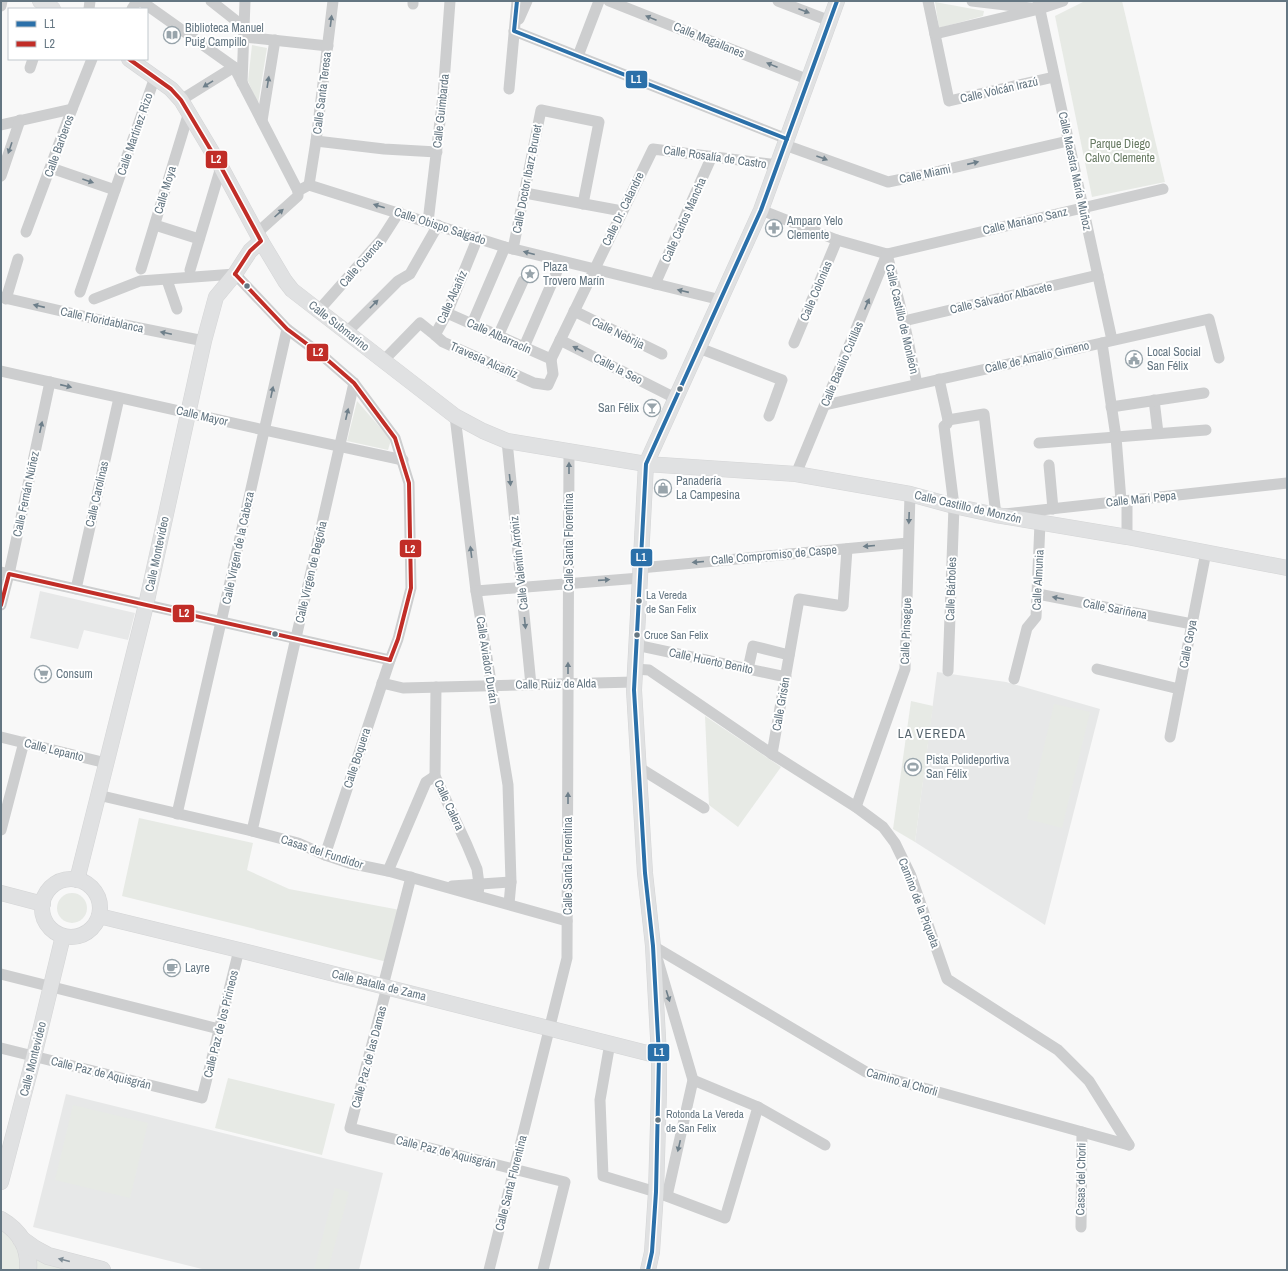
<svg xmlns="http://www.w3.org/2000/svg" width="1288" height="1271" font-family="'Archivo Narrow',sans-serif">
  <style>
    .built { fill: #e7e8e8 }
    .green { fill: #e7eae5 }
    .lines { fill: none; stroke-linecap: round; stroke-linejoin: round }
    .secondary-casing { stroke: #d4d5d6; stroke-width: 16 }
    .primary-casing { stroke: #d4d5d6; stroke-width: 18 }
    .street { stroke: #cdcecf; stroke-width: 11 }
    .secondary { stroke: #e0e1e2; stroke-width: 15 }
    .primary { stroke: #e0e1e2; stroke-width: 17 }
    .bus-1-casing { stroke: #fff; stroke-width: 7 }
    .bus-2-casing { stroke: #fff; stroke-width: 7 }
    .bus-1 { stroke: #2b70a9; stroke-width: 4 }
    .bus-2 { stroke: #c12d27; stroke-width: 4 }
    .oneway { fill: #6e7f8a }
    .oneway2 { fill: #7d8b95 }
    .bus-dot { fill: #647682; stroke: #fff; stroke-width: 1.5 }
    .labels { text-anchor: middle; stroke-width: 4; stroke-linejoin: round; paint-order: stroke }
    .bus-label { font-size: 11px; fill: #647682; stroke: #fff; text-anchor: start }
    .poi-label { font-size: 12px; fill: #647682; stroke: #fff; text-anchor: start }
    .street-label { font-size: 12px; fill: #647682; stroke: #fff }
    .park-label { font-size: 12px; fill: #687a63; stroke: #fff }
    .neighbourhood-label { font-size: 13px; letter-spacing: 1px; fill: #56646d; stroke: #fff }
    .line-badge { stroke: #fff; stroke-width: 1.5 }
    .badge-label { font-size: 11px; text-anchor: middle; font-weight: bold; fill: #fff }
  </style>
  <rect width="100%" height="100%" fill="#f8f8f8"/>
  <g class="built">
    <path d="M 40,591 L 135,613 L 128,640 L 84,630 L 78,649 L 30,638 Z"/>
    <path d="M 937,672 L 1006,682 L 1100,709 L 1045,925 L 915,842 Z"/>
    <path d="M 66,1094 L 383,1173 L 359,1270 L 206,1270 L 33,1227 Z"/>
  </g>
  <g class="green">
    <path d="M 1085,1 L 1122,1 L 1165,182 L 1092,197 L 1055,16 Z"/>
    <path d="M 935,2 L 984,11 L 983,16 L 939,28 Z"/>
    <path d="M 252,45 L 267,48 L 258,104 L 248,81 Z"/>
    <path d="M 357,401 L 391,440 L 388,450 L 347,441 Z"/>
    <path d="M 911,701 L 933,706 L 915,842 L 893,829 Z"/>
    <path d="M 1054,704 L 1090,712 L 1062,828 L 1027,819 Z"/>
    <path d="M 705,716 L 781,767 L 738,827 L 709,805 Z"/>
    <path d="M 139,818 L 253,843 L 247,870 L 289,889 L 400,910 L 387,962 L 122,896 Z"/>
    <circle cx="72" cy="908" r="15"/>
    <path d="M 228,1078 L 335,1104 L 322,1155 L 215,1128 Z"/>
    <path d="M 73,1105 L 148,1123 L 130,1198 L 55,1180 Z"/>
    <path d="M 335,1188 L 349,1192 L 328,1270 L 314,1270 Z"/>
    <path d="M 1,1220 L 21,1239 L 102,1270 L 1,1270 Z"/>
  </g>
  <g class="lines">
    <g class="secondary-casing">
      <g id="secondary">
        <path d="M 40,1 L 53,9"/>
        <path d="M 129,59 L 171,89 L 181,100 L 221,167 L 261,241 L 285,281 L 292,290 L 455,416 L 483,431 L 507,441 L 646,464 L 796,474 L 910,494 L 954,506 L 996,515 L 1127,537 L 1287,568"/>
        <circle cx="71" cy="908" r="29"/>
        <path d="M 77,880 L 146,605 L 204,341 L 216,297 L 235,274 L 250,251 L 261,241"/>
        <path d="M 1,893 L 43,904"/>
        <path d="M 99,916 L 239,950 L 659,1056"/>
        <path d="M 1,1182 L 34,1056 L 63,936"/>
        <path d="M 648,1270 L 652,1252 L 656,1192 L 659,1090 L 659,1056 L 653,946 L 645,873 L 634,690 L 646,464 L 761,210 L 837,1"/>
      </g>
    </g>
    <g class="primary-casing">
      <g id="primary">
        <path d="M 1,1220 C 20,1231 30,1248 28,1270"/>
        <path d="M 21,1239 L 35,1249 L 48,1256 L 102,1270"/>
      </g>
    </g>
    <g class="street">
      <path d="M 141,1 L 234,67 L 298,191 L 309,185 L 505,247 L 721,300"/>
      <path d="M 211,1 L 244,27"/>
      <path d="M 609,1 L 809,80"/>
      <path d="M 778,1 L 830,21"/>
      <path d="M 928,1 L 949,101 L 1054,77"/>
      <path d="M 972,1 L 1039,9 L 1063,1"/>
      <path d="M 1038,1 L 1112,340"/>
      <path d="M 413,4 L 413,1"/>
      <path d="M 1,6 L 2,1"/>
      <path d="M 89,9 L 90,1"/>
      <path d="M 132,9 L 137,1"/>
      <path d="M 519,19 L 527,1"/>
      <path d="M 514,31 L 787,139"/>
      <path d="M 935,34 L 1039,9"/>
      <path d="M 244,37 L 328,46"/>
      <path d="M 578,56 L 599,1"/>
      <path d="M 30,68 L 33,59"/>
      <path d="M 242,83 L 245,1"/>
      <path d="M 509,89 L 517,1"/>
      <path d="M 181,100 L 234,67"/>
      <path d="M 262,121 L 275,40"/>
      <path d="M 1,125 L 72,109"/>
      <path d="M 316,141 L 384,149 L 437,152"/>
      <path d="M 785,145 L 888,182 L 927,174 L 1068,141"/>
      <path d="M 51,168 L 115,190 L 155,77"/>
      <path d="M 1,176 L 20,120"/>
      <path d="M 309,185 L 316,141 L 333,1"/>
      <path d="M 525,193 L 622,211"/>
      <path d="M 761,210 L 837,240 L 887,254 L 1163,189"/>
      <path d="M 428,222 L 443,96 L 450,1"/>
      <path d="M 155,225 L 199,239"/>
      <path d="M 26,232 L 72,109 L 92,59"/>
      <path d="M 257,233 L 298,196 L 298,191"/>
      <path d="M 513,249 L 541,110 L 599,122 L 583,204"/>
      <path d="M 887,254 L 904,321 L 917,384"/>
      <path d="M 141,269 L 189,112"/>
      <path d="M 190,270 L 221,167"/>
      <path d="M 167,280 L 177,309"/>
      <path d="M 655,284 L 712,156"/>
      <path d="M 80,292 L 115,190"/>
      <path d="M 1,297 L 100,320 L 204,341"/>
      <path d="M 6,299 L 18,259"/>
      <path d="M 94,299 L 140,281 L 235,274 L 287,329 L 323,356 L 354,383 L 395,438 L 409,483 L 411,588 L 398,639 L 390,660 L 325,855"/>
      <path d="M 319,310 L 381,240 L 399,212"/>
      <path d="M 574,311 L 662,354"/>
      <path d="M 447,313 L 551,359"/>
      <path d="M 904,321 L 1098,275"/>
      <path d="M 472,324 L 505,247"/>
      <path d="M 347,332 L 398,281 L 410,274 L 438,225"/>
      <path d="M 435,335 L 443,342 L 534,383 L 548,385 L 553,374 L 551,359"/>
      <path d="M 498,336 L 523,281"/>
      <path d="M 560,340 L 675,398"/>
      <path d="M 794,343 L 837,240"/>
      <path d="M 1102,343 L 1116,437 L 1121,501"/>
      <path d="M 524,347 L 561,262"/>
      <path d="M 699,348 L 782,380 L 769,416"/>
      <path d="M 551,359 L 653,149 L 778,165"/>
      <path d="M 383,361 L 420,323 L 435,335 L 447,313 L 478,237"/>
      <path d="M 1,371 L 264,430 L 403,460"/>
      <path d="M 939,379 L 948,420 L 947,424 L 944,426 L 954,506 L 948,671"/>
      <path d="M 1154,400 L 1158,433"/>
      <path d="M 825,405 L 1209,319 L 1219,358"/>
      <path d="M 1111,407 L 1204,393"/>
      <path d="M 455,416 L 476,591 L 508,785 L 511,882 L 509,904"/>
      <path d="M 948,420 L 984,414 L 996,515 L 1287,483"/>
      <path d="M 507,441 L 531,685"/>
      <path d="M 1039,443 L 1206,430"/>
      <path d="M 1049,465 L 1053,509"/>
      <path d="M 796,474 L 887,254"/>
      <path d="M 1127,501 L 1127,537"/>
      <path d="M 640,568 L 908,543"/>
      <path d="M 1,572 L 390,660"/>
      <path d="M 76,589 L 119,398"/>
      <path d="M 476,591 L 640,578"/>
      <path d="M 1038,594 L 1192,624"/>
      <path d="M 1,605 L 9,574 L 50,382"/>
      <path d="M 636,645 L 786,677"/>
      <path d="M 635,669 L 649,670 L 772,754 L 856,807 L 883,827 L 895,843 L 911,876 L 947,979 L 1058,1050 L 1089,1081 L 1129,1145"/>
      <path d="M 748,669 L 753,646 L 789,655"/>
      <path d="M 1097,669 L 1179,689"/>
      <path d="M 1014,679 L 1027,628 L 1036,617 L 1040,523"/>
      <path d="M 382,683 L 403,688 L 634,682"/>
      <path d="M 436,687 L 435,776 L 467,845 L 477,869 L 479,884 L 478,896"/>
      <path d="M 1,737 L 106,763"/>
      <path d="M 1170,737 L 1206,552"/>
      <path d="M 772,754 L 799,599 L 843,606 L 847,549"/>
      <path d="M 638,767 L 704,808"/>
      <path d="M 98,795 L 252,831 L 298,843 L 325,855 L 349,863 L 388,871 L 567,921"/>
      <path d="M 856,807 L 905,669 L 910,494"/>
      <path d="M 177,814 L 221,622 L 287,329"/>
      <path d="M 1,830 L 24,742"/>
      <path d="M 252,831 L 354,383"/>
      <path d="M 388,871 L 426,782 L 435,776"/>
      <path d="M 452,886 L 511,882"/>
      <path d="M 653,946 L 866,1072 L 1129,1145"/>
      <path d="M 658,961 L 693,1080 L 667,1196"/>
      <path d="M 1,974 L 219,1029"/>
      <path d="M 383,986 L 411,877"/>
      <path d="M 387,987 L 350,1128 L 565,1182 L 543,1270"/>
      <path d="M 610,1043 L 600,1100 L 603,1176 L 656,1192 L 725,1218 L 758,1107"/>
      <path d="M 1,1048 L 202,1098 L 239,950"/>
      <path d="M 693,1080 L 758,1107 L 825,1145"/>
      <path d="M 1081,1227 L 1082,1132"/>
      <path d="M 489,1270 L 567,958 L 569,452"/>
    </g>
    <use href="#secondary" class="secondary"/>
    <use href="#primary" class="primary"/>
    <g class="bus-1-casing">
      <g id="bus-1">
        <path d="M 517,1 L 514,31 L 787,139"/>
        <path d="M 648,1270 L 652,1252 L 656,1192 L 659,1056 L 653,946 L 645,873 L 634,690 L 646,464 L 761,210 L 837,1"/>
      </g>
    </g>
    <g class="bus-2-casing">
      <g id="bus-2">
        <path d="M 129,59 L 171,89 L 181,100 L 221,167 L 261,241 L 250,251 L 235,274"/>
        <path d="M 235,274 L 287,329 L 323,356 L 354,383 L 395,438 L 409,483 L 411,588 L 398,639 L 390,660"/>
        <path d="M 1,605 L 9,574 L 390,660"/>
      </g>
    </g>
    <use href="#bus-1" class="bus-1"/>
    <use href="#bus-2" class="bus-2"/>
  </g>
  <defs><path id="oneway-solid" d="M-6-.8H1V-3.2L6.5 0L1 3.2V.8H-6Z"/></defs>
  <g class="oneway">
    <use href="#oneway-solid" transform="translate(804 11) rotate(21)"/>
    <use href="#oneway-solid" transform="translate(651 18) rotate(-158)"/>
    <use href="#oneway-solid" transform="translate(331 21) rotate(-83)"/>
    <use href="#oneway-solid" transform="translate(772 65) rotate(-158)"/>
    <use href="#oneway-solid" transform="translate(268 82) rotate(-81)"/>
    <use href="#oneway-solid" transform="translate(208 84) rotate(148)"/>
    <use href="#oneway-solid" transform="translate(10 148) rotate(109)"/>
    <use href="#oneway-solid" transform="translate(822 158) rotate(20)"/>
    <use href="#oneway-solid" transform="translate(973 163) rotate(-13)"/>
    <use href="#oneway-solid" transform="translate(88 181) rotate(19)"/>
    <use href="#oneway-solid" transform="translate(379 206) rotate(-163)"/>
    <use href="#oneway-solid" transform="translate(279 213) rotate(-42)"/>
    <use href="#oneway-solid" transform="translate(529 253) rotate(-165)"/>
    <use href="#oneway-solid" transform="translate(683 291) rotate(-167)"/>
    <use href="#oneway-solid" transform="translate(374 304) rotate(-45)"/>
    <use href="#oneway-solid" transform="translate(867 304) rotate(-67)"/>
    <use href="#oneway-solid" transform="translate(39 306) rotate(-167)"/>
    <use href="#oneway-solid" transform="translate(166 333) rotate(-168)"/>
    <use href="#oneway-solid" transform="translate(578 349) rotate(-153)"/>
    <use href="#oneway-solid" transform="translate(66 386) rotate(13)"/>
    <use href="#oneway-solid" transform="translate(272 392) rotate(-78)"/>
    <use href="#oneway-solid" transform="translate(347 414) rotate(-77)"/>
    <use href="#oneway-solid" transform="translate(41 427) rotate(-78)"/>
    <use href="#oneway-solid" transform="translate(569 468) rotate(-90)"/>
    <use href="#oneway-solid" transform="translate(510 480) rotate(84)"/>
    <use href="#oneway-solid" transform="translate(909 518) rotate(92)"/>
    <use href="#oneway-solid" transform="translate(869 546) rotate(175)"/>
    <use href="#oneway-solid" transform="translate(471 552) rotate(-97)"/>
    <use href="#oneway-solid" transform="translate(698 562) rotate(175)"/>
    <use href="#oneway-solid" transform="translate(604 580) rotate(-4)"/>
    <use href="#oneway-solid" transform="translate(1058 598) rotate(-169)"/>
    <use href="#oneway-solid" transform="translate(525 623) rotate(84)"/>
    <use href="#oneway-solid" transform="translate(568 668) rotate(-90)"/>
    <use href="#oneway-solid" transform="translate(568 798) rotate(-90)"/>
    <use href="#oneway-solid" transform="translate(668 996) rotate(73)"/>
    <use href="#oneway-solid" transform="translate(679 1146) rotate(103)"/>
  </g>
  <use class="oneway2" href="#oneway-solid" transform="translate(64 1260) rotate(-166)"/>
  <defs>
    <g id="library-ring" transform="scale(0.9)"><circle r="9.5" fill="#fff" stroke="#98a4ab" stroke-width="1.5"/><path d="M-6-4Q-3-5.5-.7-3.5V5Q-3 3-6 4ZM6-4Q3-5.5 .7-3.5V5Q3 3 6 4Z" fill="#98a4ab"/></g>
    <g id="pharmacy-ring" transform="scale(0.9)"><circle r="9.5" fill="#fff" stroke="#98a4ab" stroke-width="1.5"/><path d="M-2-6h4v4h4v4h-4v4h-4v-4h-4v-4h4Z" fill="#98a4ab"/></g>
    <g id="sight-ring" transform="scale(0.9)"><circle r="9.5" fill="#fff" stroke="#98a4ab" stroke-width="1.5"/><path d="M0-6L1.8-2.2L6-1.7L2.9 1.2L3.7 5.4L0 3.3L-3.7 5.4L-2.9 1.2L-6-1.7L-1.8-2.2Z" fill="#98a4ab"/></g>
    <g id="civic-ring" transform="scale(0.9)"><circle r="9.5" fill="#fff" stroke="#98a4ab" stroke-width="1.5"/><path d="M-.6-6.5H3V-4.5H.6V-3L4-1V1h2V6H-6V1h2V-1L-.6-3ZM-1.2 2.5V6h2.4V2.5Z" fill="#98a4ab"/></g>
    <g id="bar-ring" transform="scale(0.9)"><circle r="9.5" fill="#fff" stroke="#98a4ab" stroke-width="1.5"/><path d="M-6-5H6L.8 .8V4.5H3.5V6h-7V4.5H-.8V.8Z" fill="#98a4ab"/></g>
    <g id="shop-ring" transform="scale(0.9)"><circle r="9.5" fill="#fff" stroke="#98a4ab" stroke-width="1.5"/><path d="M-5-2.5h2.3a2.7 3.5 0 0 1 5.4 0H5L5.5 6h-11ZM-1.5-2.5h3a1.5 2.3 0 0 0-3 0Z" fill="#98a4ab"/></g>
    <g id="supermarket-ring" transform="scale(0.9)"><circle r="9.5" fill="#fff" stroke="#98a4ab" stroke-width="1.5"/><path d="M-6-5.5h2.5l.6 2H6L4.5 2H-2.5L-4.4-4H-6ZM-1.5 3.2a1.3 1.3 0 1 0 .1 0ZM3 3.2a1.3 1.3 0 1 0 .1 0Z" fill="#98a4ab"/></g>
    <g id="stadium-ring" transform="scale(0.9)"><circle r="9.5" fill="#fff" stroke="#98a4ab" stroke-width="1.5"/><path d="M0-5a6.5 5 0 1 0 0 10a6.5 5 0 1 0 0-10ZM-3.5-1.8h7v3.6h-7Z" fill="#98a4ab"/></g>
    <g id="cafe-ring" transform="scale(0.9)"><circle r="9.5" fill="#fff" stroke="#98a4ab" stroke-width="1.5"/><path d="M-5.5-4.5H6V0H3Q3 3.5 0 3.5H-2.5Q-5.5 3.5-5.5 0ZM3-3.2v2h1.7v-2ZM-6 4.5H4V6H-6Z" fill="#98a4ab"/></g>
  </defs>
  <g fill-rule="evenodd">
    <use href="#library-ring" x="172" y="35"/>
    <use href="#pharmacy-ring" x="774" y="228"/>
    <use href="#sight-ring" x="530" y="274"/>
    <use href="#civic-ring" x="1134" y="359"/>
    <use href="#bar-ring" x="652" y="408"/>
    <use href="#shop-ring" x="663" y="488"/>
    <use href="#supermarket-ring" x="43" y="674"/>
    <use href="#stadium-ring" x="913" y="767"/>
    <use href="#cafe-ring" x="172" y="968"/>
  </g>
  <g class="bus-dot">
    <circle cx="247" cy="286" r="3.5"/>
    <circle cx="680" cy="389" r="3.5"/>
    <circle cx="639" cy="601" r="3.5"/>
    <circle cx="275" cy="634" r="3.5"/>
    <circle cx="637" cy="635" r="3.5"/>
    <circle cx="658" cy="1120" r="3.5"/>
  </g>
  <g class="labels">
    <g class="bus-label">
      <text x="646" y="599">La Vereda<tspan x="646" dy="14">de San Felix</tspan></text>
      <text x="644" y="639">Cruce San Felix</text>
      <text x="666" y="1118">Rotonda La Vereda<tspan x="666" dy="14">de San Felix</tspan></text>
    </g>
    <g class="poi-label">
      <text x="185" y="32">Biblioteca Manuel<tspan x="185" dy="14">Puig Campillo</tspan></text>
      <text x="787" y="225">Amparo Yelo<tspan x="787" dy="14">Clemente</tspan></text>
      <text x="543" y="271">Plaza<tspan x="543" dy="14">Trovero Marín</tspan></text>
      <text x="1147" y="356">Local Social<tspan x="1147" dy="14">San Félix</tspan></text>
      <text x="639" y="412" text-anchor="end">San Félix</text>
      <text x="676" y="485">Panadería<tspan x="676" dy="14">La Campesina</tspan></text>
      <text x="56" y="678">Consum</text>
      <text x="926" y="764">Pista Polideportiva<tspan x="926" dy="14">San Félix</tspan></text>
      <text x="185" y="972">Layre</text>
    </g>
    <g class="street-label">
      <text transform="translate(709 40) rotate(22)" y="4">Calle Magallanes</text>
      <text transform="translate(999 90) rotate(-13)" y="4">Calle Volcán Irazú</text>
      <text transform="translate(322 93) rotate(-83)" y="4">Calle Santa Teresa</text>
      <text transform="translate(441 111) rotate(-84)" y="4">Calle Guimbarda</text>
      <text transform="translate(135 134) rotate(-71)" y="4">Calle Martínez Rizo</text>
      <text transform="translate(59 146) rotate(-70)" y="4">Calle Barberos</text>
      <text transform="translate(715 157) rotate(8)" y="4">Calle Rosalía de Castro</text>
      <text transform="translate(1075 171) rotate(78)" y="4">Calle Maestra María Muñoz</text>
      <text transform="translate(925 174) rotate(-12)" y="4">Calle Miami</text>
      <text transform="translate(527 179) rotate(-79)" y="4">Calle Doctor Ibarz Brunet</text>
      <text transform="translate(165 190) rotate(-73)" y="4">Calle Moya</text>
      <text transform="translate(623 209) rotate(-64)" y="4">Calle Dr. Calandre</text>
      <text transform="translate(684 220) rotate(-66)" y="4">Calle Carlos Mancha</text>
      <text transform="translate(1025 221) rotate(-13)" y="4">Calle Mariano Sanz</text>
      <text transform="translate(440 226) rotate(18)" y="4">Calle Obispo Salgado</text>
      <text transform="translate(361 263) rotate(-49)" y="4">Calle Cuenca</text>
      <text transform="translate(816 291) rotate(-67)" y="4">Calle Colonias</text>
      <text transform="translate(452 297) rotate(-66)" y="4">Calle Alcañíz</text>
      <text transform="translate(1001 298) rotate(-13)" y="4">Calle Salvador Albacete</text>
      <text transform="translate(902 319) rotate(77)" y="4">Calle Castillo de Monleón</text>
      <text transform="translate(102 320) rotate(12)" y="4">Calle Floridablanca</text>
      <text transform="translate(339 326) rotate(38)" y="4">Calle Submarino</text>
      <text transform="translate(618 333) rotate(26)" y="4">Calle Nebrija</text>
      <text transform="translate(499 336) rotate(24)" y="4">Calle Albarracín</text>
      <text transform="translate(1037 357) rotate(-13)" y="4">Calle de Amalio Gimeno</text>
      <text transform="translate(484 360) rotate(24)" y="4">Travesía Alcañíz</text>
      <text transform="translate(842 364) rotate(-67)" y="4">Calle Basilio Cutillas</text>
      <text transform="translate(618 369) rotate(27)" y="4">Calle la Seo</text>
      <text transform="translate(202 416) rotate(13)" y="4">Calle Mayor</text>
      <text transform="translate(26 494) rotate(-78)" y="4">Calle Fernán Núñez</text>
      <text transform="translate(97 494) rotate(-77)" y="4">Calle Carolinas</text>
      <text transform="translate(1141 499) rotate(-6)" y="4">Calle Mari Pepa</text>
      <text transform="translate(968 507) rotate(13)" y="4">Calle Castillo de Monzón</text>
      <text transform="translate(569 542) rotate(-90)" y="4">Calle Santa Florentina</text>
      <text transform="translate(238 548) rotate(-78)" y="4">Calle Virgen de la Cabeza</text>
      <text transform="translate(157 554) rotate(-78)" y="4">Calle Montevideo</text>
      <text transform="translate(774 555) rotate(-5)" y="4">Calle Compromiso de Caspe</text>
      <text transform="translate(519 563) rotate(-96)" y="4">Calle Valentín Arróniz</text>
      <text transform="translate(311 572) rotate(-77)" y="4">Calle Virgen de Begoña</text>
      <text transform="translate(1038 580) rotate(-87)" y="4">Calle Almunia</text>
      <text transform="translate(951 589) rotate(-88)" y="4">Calle Bárboles</text>
      <text transform="translate(1115 609) rotate(11)" y="4">Calle Sariñena</text>
      <text transform="translate(906 631) rotate(-88)" y="4">Calle Pinsegue</text>
      <text transform="translate(1188 644) rotate(-79)" y="4">Calle Goya</text>
      <text transform="translate(487 660) rotate(81)" y="4">Calle Aviador Durán</text>
      <text transform="translate(711 661) rotate(12)" y="4">Calle Huerto Benito</text>
      <text transform="translate(556 684) rotate(-1)" y="4">Calle Ruiz de Alda</text>
      <text transform="translate(781 704) rotate(-80)" y="4">Calle Grisén</text>
      <text transform="translate(54 750) rotate(14)" y="4">Calle Lepanto</text>
      <text transform="translate(357 758) rotate(-72)" y="4">Calle Boquera</text>
      <text transform="translate(449 805) rotate(65)" y="4">Calle Calera</text>
      <text transform="translate(322 852) rotate(18)" y="4">Casas del Fundidor</text>
      <text transform="translate(568 866) rotate(-90)" y="4">Calle Santa Florentina</text>
      <text transform="translate(919 903) rotate(69)" y="4">Camino de la Piqueta</text>
      <text transform="translate(379 985) rotate(14)" y="4">Calle Batalla de Zama</text>
      <text transform="translate(221 1024) rotate(-76)" y="4">Calle Paz de los Pirineos</text>
      <text transform="translate(369 1057) rotate(-75)" y="4">Calle Paz de las Damas</text>
      <text transform="translate(33 1059) rotate(-76)" y="4">Calle Montevideo</text>
      <text transform="translate(101 1073) rotate(14)" y="4">Calle Paz de Aquisgrán</text>
      <text transform="translate(902 1082) rotate(16)" y="4">Camino al Chorli</text>
      <text transform="translate(446 1152) rotate(14)" y="4">Calle Paz de Aquisgrán</text>
      <text transform="translate(1081 1179) rotate(-89)" y="4">Casas del Chorli</text>
      <text transform="translate(511 1183) rotate(-76)" y="4">Calle Santa Florentina</text>
    </g>
    <g class="park-label">
      <text x="1120" y="148">Parque Diego<tspan x="1120" dy="14">Calvo Clemente</tspan></text>
    </g>
    <g class="neighbourhood-label">
      <text x="932" y="738">LA VEREDA</text>
    </g>
  </g>
  <g class="line-badge">
    <rect x="625" y="70" width="23" height="19" rx="4" fill="#2b70a9"/>
    <rect x="205" y="150" width="23" height="19" rx="4" fill="#c12d27"/>
    <rect x="306" y="343" width="23" height="19" rx="4" fill="#c12d27"/>
    <rect x="399" y="539" width="23" height="19" rx="4" fill="#c12d27"/>
    <rect x="630" y="548" width="23" height="19" rx="4" fill="#2b70a9"/>
    <rect x="172" y="604" width="23" height="19" rx="4" fill="#c12d27"/>
    <rect x="647" y="1043" width="23" height="19" rx="4" fill="#2b70a9"/>
  </g>
  <g class="badge-label">
    <text x="636" y="83">L1</text>
    <text x="216" y="163">L2</text>
    <text x="318" y="356">L2</text>
    <text x="410" y="553">L2</text>
    <text x="641" y="561">L1</text>
    <text x="184" y="617">L2</text>
    <text x="659" y="1056">L1</text>
  </g>
  <rect width="1288" height="1271" fill="none" stroke="#647682" stroke-width="4"/>
  <rect x="8" y="8" width="140" height="52" fill="#ffffff" stroke="#c1c8cd"/>
  <rect x="16" y="21" width="20" height="6" fill="#2b70a9" stroke="#c1c8cd"/>
  <text x="44" y="28" font-size="12" fill="#647682">L1</text>
  <rect x="16" y="41" width="20" height="6" fill="#c12d27" stroke="#c1c8cd"/>
  <text x="44" y="48" font-size="12" fill="#647682">L2</text>
</svg>
